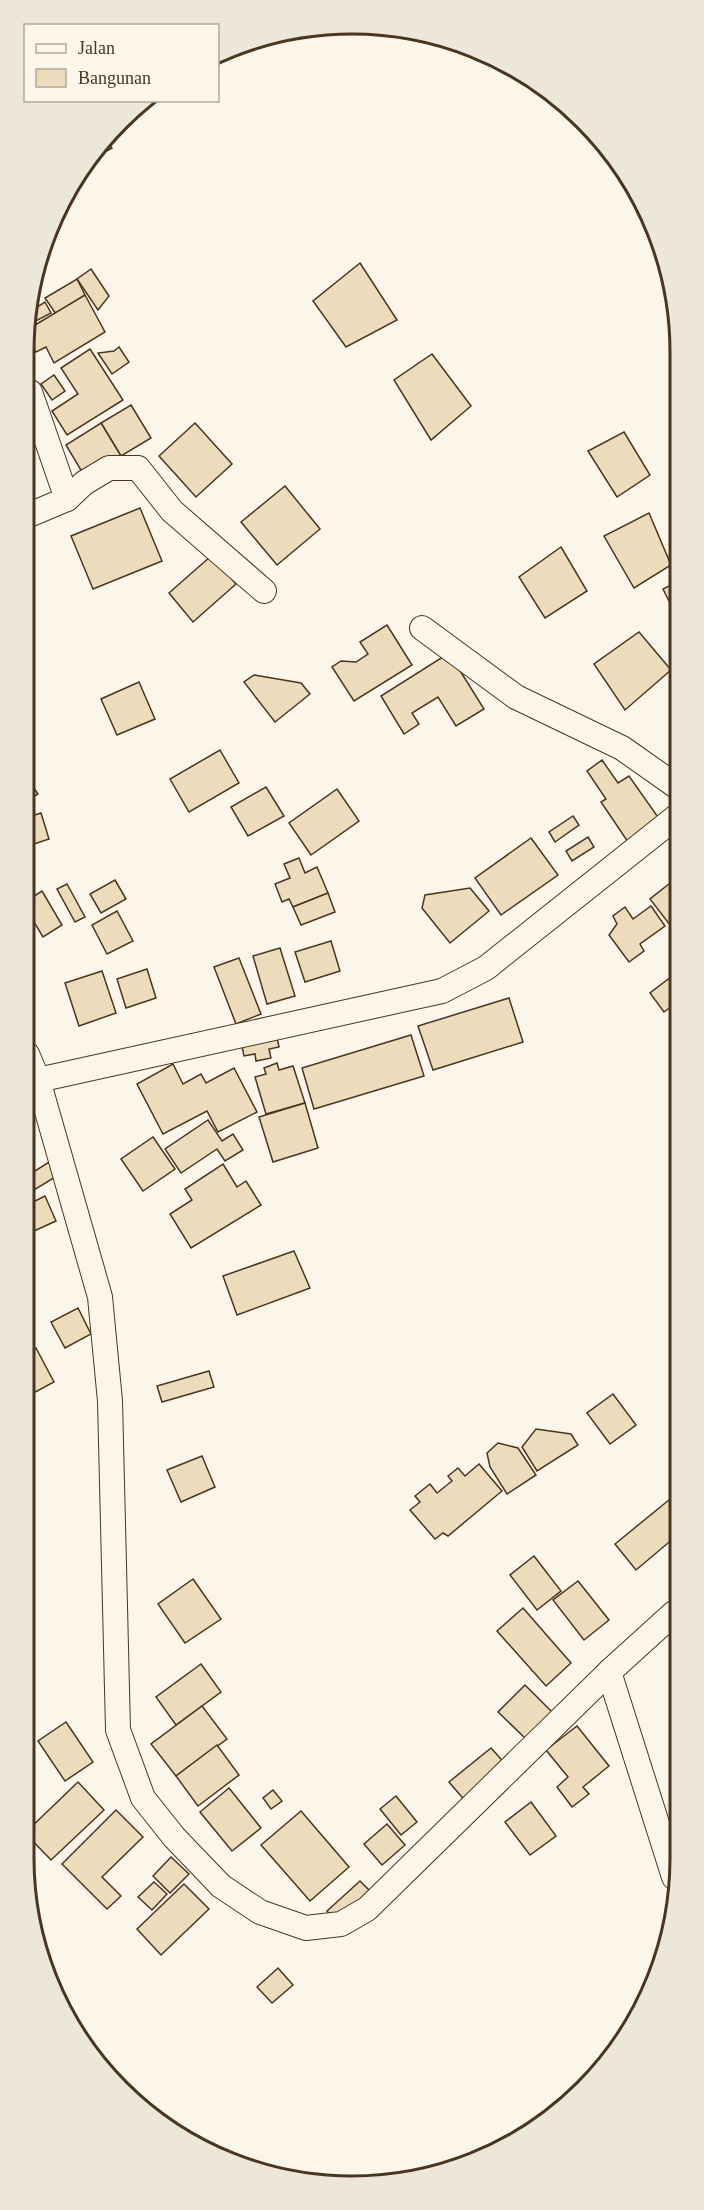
<svg xmlns="http://www.w3.org/2000/svg" width="704" height="2210" font-family="'Times New Roman',serif">
  <style>
    .building { fill: #ecdcbc; stroke: #4a3520; stroke-width: 1.5 }
    .lines { fill: none; stroke-linecap: round; stroke-linejoin: round }
    .minor-casing { stroke: #4a3520; stroke-width: 26 }
    .minor { stroke: #fbf6e9; stroke-width: 24 }
    .rim { fill: none; stroke: #4a3520; stroke-width: 3 }
  </style>
  <rect width="100%" height="100%" fill="#fbf6e9"/>
  <g class="building">
    <path d="M 107,142 L 112,148 L 87,162 Z"/>
    <path d="M 360,263 L 397,320 L 346,347 L 313,301 Z"/>
    <path d="M 91,269 L 109,296 L 98,310 L 77,279 Z"/>
    <path d="M 77,279 L 85,295 L 56,314 L 45,298 Z"/>
    <path d="M 85,295 L 105,332 L 54,363 L 46,347 L 36,352 L 30,342 L 30,328 Z"/>
    <path d="M 45,302 L 51,313 L 34,322 L 30,320 L 37,307 Z"/>
    <path d="M 119,347 L 129,362 L 112,374 L 98,353 L 114,351 Z"/>
    <path d="M 90,349 L 123,400 L 67,435 L 52,411 L 78,394 L 61,368 Z"/>
    <path d="M 432,354 L 471,406 L 431,440 L 394,380 Z"/>
    <path d="M 54,375 L 65,391 L 52,400 L 41,384 Z"/>
    <path d="M 131,405 L 151,438 L 121,456 L 101,423 Z"/>
    <path d="M 101,423 L 121,456 L 85,477 L 66,445 Z"/>
    <path d="M 195,423 L 232,464 L 196,497 L 159,456 Z"/>
    <path d="M 624,432 L 650,475 L 617,497 L 588,451 Z"/>
    <path d="M 285,486 L 320,529 L 277,565 L 241,522 Z"/>
    <path d="M 140,508 L 162,561 L 93,589 L 71,536 Z"/>
    <path d="M 649,513 L 671,565 L 634,588 L 604,536 Z"/>
    <path d="M 561,547 L 587,591 L 545,618 L 519,577 Z"/>
    <path d="M 211,556 L 236,584 L 193,622 L 169,593 Z"/>
    <path d="M 677,582 L 676,615 L 663,589 Z"/>
    <path d="M 387,625 L 412,665 L 354,701 L 332,667 L 341,661 L 356,662 L 368,654 L 360,642 Z"/>
    <path d="M 639,632 L 671,670 L 625,710 L 594,664 Z"/>
    <path d="M 449,653 L 484,709 L 456,726 L 438,697 L 412,713 L 419,724 L 404,734 L 381,696 Z"/>
    <path d="M 254,675 L 301,683 L 310,694 L 275,722 L 244,682 Z"/>
    <path d="M 139,682 L 155,719 L 117,735 L 101,699 Z"/>
    <path d="M 220,750 L 239,783 L 189,812 L 170,779 Z"/>
    <path d="M 602,760 L 618,783 L 629,776 L 660,820 L 628,842 L 601,802 L 606,799 L 587,771 Z"/>
    <path d="M 28,779 L 38,794 L 28,800 Z"/>
    <path d="M 266,787 L 284,816 L 248,836 L 231,807 Z"/>
    <path d="M 337,789 L 359,821 L 311,855 L 289,823 Z"/>
    <path d="M 41,813 L 49,839 L 28,846 L 30,825 L 28,817 Z"/>
    <path d="M 573,816 L 579,825 L 555,842 L 549,832 Z"/>
    <path d="M 588,837 L 594,847 L 572,861 L 566,851 Z"/>
    <path d="M 531,838 L 558,875 L 501,915 L 475,878 Z"/>
    <path d="M 299,858 L 305,873 L 317,867 L 328,893 L 293,907 L 289,899 L 282,902 L 275,884 L 290,878 L 284,864 Z"/>
    <path d="M 115,880 L 126,899 L 101,913 L 90,894 Z"/>
    <path d="M 674,880 L 676,920 L 670,925 L 650,899 Z"/>
    <path d="M 67,884 L 85,917 L 75,922 L 57,889 Z"/>
    <path d="M 470,888 L 489,911 L 450,943 L 422,908 L 425,895 Z"/>
    <path d="M 42,891 L 62,925 L 43,937 L 28,912 L 28,900 Z"/>
    <path d="M 328,893 L 335,912 L 301,925 L 293,907 Z"/>
    <path d="M 651,906 L 665,926 L 640,944 L 644,951 L 629,962 L 609,935 L 617,924 L 613,916 L 625,907 L 633,919 Z"/>
    <path d="M 117,911 L 133,941 L 107,954 L 92,925 Z"/>
    <path d="M 331,941 L 340,971 L 305,982 L 295,952 Z"/>
    <path d="M 280,948 L 295,996 L 267,1004 L 253,956 Z"/>
    <path d="M 239,958 L 261,1014 L 236,1024 L 214,967 Z"/>
    <path d="M 147,969 L 156,998 L 126,1008 L 117,979 Z"/>
    <path d="M 102,971 L 116,1013 L 79,1026 L 65,983 Z"/>
    <path d="M 676,973 L 676,1011 L 672,1006 L 664,1012 L 650,993 Z"/>
    <path d="M 509,998 L 523,1042 L 433,1070 L 418,1026 Z"/>
    <path d="M 276,1033 L 279,1047 L 269,1049 L 271,1058 L 256,1061 L 255,1054 L 244,1056 L 241,1041 Z"/>
    <path d="M 411,1035 L 424,1076 L 314,1109 L 302,1068 Z"/>
    <path d="M 277,1063 L 279,1070 L 293,1066 L 305,1103 L 266,1114 L 255,1077 L 266,1074 L 264,1068 Z"/>
    <path d="M 173,1064 L 183,1084 L 201,1074 L 206,1083 L 234,1068 L 257,1112 L 218,1132 L 207,1111 L 163,1134 L 137,1084 Z"/>
    <path d="M 305,1103 L 318,1148 L 273,1162 L 259,1117 Z"/>
    <path d="M 208,1120 L 222,1141 L 233,1134 L 243,1150 L 225,1161 L 217,1149 L 181,1173 L 165,1149 Z"/>
    <path d="M 153,1137 L 175,1169 L 143,1191 L 121,1159 Z"/>
    <path d="M 49,1162 L 57,1176 L 34,1190 L 27,1176 Z"/>
    <path d="M 223,1164 L 237,1187 L 246,1181 L 261,1205 L 191,1248 L 170,1214 L 192,1200 L 185,1189 Z"/>
    <path d="M 45,1196 L 56,1221 L 34,1231 L 27,1214 L 27,1205 Z"/>
    <path d="M 294,1251 L 310,1288 L 237,1315 L 223,1276 Z"/>
    <path d="M 78,1308 L 91,1334 L 65,1348 L 51,1322 Z"/>
    <path d="M 36,1348 L 54,1382 L 26,1397 L 26,1353 Z"/>
    <path d="M 209,1371 L 214,1387 L 162,1402 L 157,1386 Z"/>
    <path d="M 613,1394 L 636,1425 L 610,1444 L 587,1413 Z"/>
    <path d="M 536,1429 L 571,1434 L 578,1445 L 537,1471 L 522,1447 Z"/>
    <path d="M 498,1443 L 518,1448 L 536,1475 L 507,1494 L 490,1467 L 487,1453 Z"/>
    <path d="M 202,1456 L 215,1487 L 181,1502 L 167,1470 Z"/>
    <path d="M 479,1464 L 502,1491 L 448,1536 L 443,1533 L 435,1539 L 410,1510 L 420,1502 L 415,1496 L 430,1484 L 437,1493 L 452,1481 L 448,1476 L 458,1468 L 465,1476 Z"/>
    <path d="M 675,1495 L 674,1538 L 636,1570 L 615,1544 Z"/>
    <path d="M 534,1556 L 561,1591 L 537,1610 L 510,1575 Z"/>
    <path d="M 193,1579 L 221,1619 L 185,1643 L 158,1604 Z"/>
    <path d="M 578,1581 L 609,1620 L 584,1640 L 553,1600 Z"/>
    <path d="M 523,1608 L 571,1663 L 546,1686 L 497,1631 Z"/>
    <path d="M 201,1664 L 221,1692 L 176,1725 L 156,1697 Z"/>
    <path d="M 525,1685 L 552,1712 L 526,1739 L 498,1712 Z"/>
    <path d="M 202,1706 L 227,1739 L 176,1776 L 151,1744 Z"/>
    <path d="M 66,1722 L 93,1762 L 65,1781 L 38,1741 Z"/>
    <path d="M 577,1726 L 609,1766 L 583,1787 L 589,1794 L 572,1807 L 557,1787 L 568,1777 L 546,1750 Z"/>
    <path d="M 217,1745 L 239,1775 L 198,1806 L 176,1776 Z"/>
    <path d="M 491,1748 L 509,1768 L 467,1803 L 449,1782 Z"/>
    <path d="M 78,1782 L 104,1810 L 51,1860 L 25,1833 Z"/>
    <path d="M 229,1788 L 261,1828 L 232,1851 L 200,1812 Z"/>
    <path d="M 273,1790 L 282,1801 L 271,1809 L 263,1798 Z"/>
    <path d="M 396,1796 L 417,1822 L 401,1835 L 380,1809 Z"/>
    <path d="M 531,1802 L 556,1836 L 530,1855 L 505,1822 Z"/>
    <path d="M 116,1810 L 143,1837 L 102,1877 L 121,1896 L 107,1909 L 62,1864 Z"/>
    <path d="M 301,1811 L 349,1867 L 310,1901 L 261,1845 Z"/>
    <path d="M 387,1824 L 405,1845 L 382,1865 L 364,1844 Z"/>
    <path d="M 171,1857 L 189,1874 L 170,1893 L 153,1876 Z"/>
    <path d="M 360,1881 L 372,1893 L 338,1923 L 327,1911 Z"/>
    <path d="M 154,1882 L 167,1894 L 152,1910 L 138,1897 Z"/>
    <path d="M 184,1884 L 209,1909 L 161,1955 L 137,1929 Z"/>
    <path d="M 278,1968 L 293,1985 L 272,2003 L 257,1987 Z"/>
  </g>
  <g class="lines">
    <g class="minor-casing">
      <g id="minor">
        <path d="M 30,392 L 67,499"/>
        <path d="M 29,515 L 67,499 L 84,483 L 109,468 L 138,468 L 172,511 L 264,591"/>
        <path d="M 422,628 L 516,697 L 622,748 L 676,786"/>
        <path d="M 27,1054 L 38,1080 L 100,1297 L 110,1401 L 118,1730 L 143,1798 L 174,1837 L 221,1886 L 260,1912 L 306,1928 L 341,1924 L 367,1909 L 609,1672 L 674,1613"/>
        <path d="M 38,1080 L 442,991 L 486,968 L 676,817"/>
        <path d="M 609,1672 L 674,1877"/>
      </g>
    </g>
    <use href="#minor" class="minor"/>
  </g>
  <path d="M0 0H704V2210H0ZM352 34H352A318 318 0 0 1 670 352V1858A318 318 0 0 1 352 2176H352A318 318 0 0 1 34 1858V352A318 318 0 0 1 352 34Z" fill="#ede7d9" fill-rule="evenodd"/>
  <path class="rim" d="M352 34H352A318 318 0 0 1 670 352V1858A318 318 0 0 1 352 2176H352A318 318 0 0 1 34 1858V352A318 318 0 0 1 352 34Z"/>
  <rect x="24" y="24" width="195" height="78" fill="#fbf6e9" stroke="#b4a999" stroke-width="1.5"/>
  <rect x="36" y="44" width="30" height="9" fill="#fbf6e9" stroke="#b4a999" stroke-width="1.5"/>
  <text x="78" y="54" font-size="18" fill="#4a3520">Jalan</text>
  <rect x="36" y="69" width="30" height="18" fill="#ecdcbc" stroke="#b4a999" stroke-width="1.5"/>
  <text x="78" y="84" font-size="18" fill="#4a3520">Bangunan</text>
</svg>
